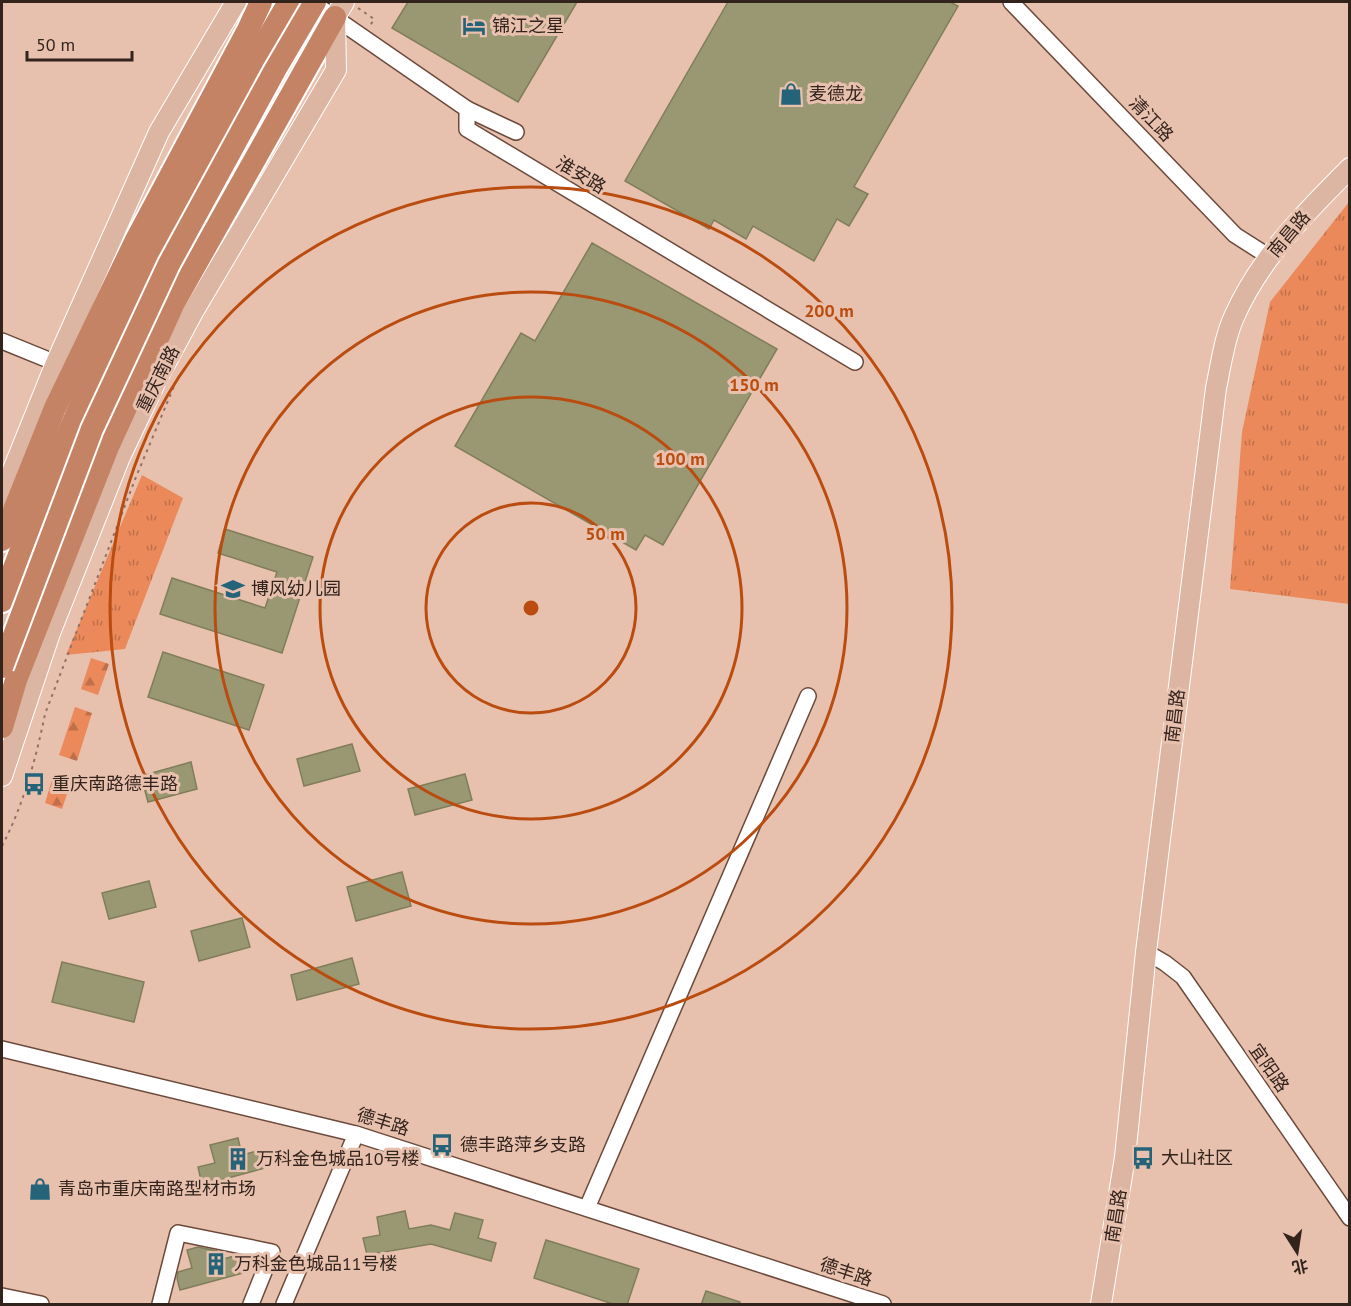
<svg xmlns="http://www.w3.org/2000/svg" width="1351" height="1306" font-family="'PT Sans','Noto Sans SC',sans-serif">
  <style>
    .grass { fill: url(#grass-tufts) }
    .forest { fill: url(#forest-firs) }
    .building { fill: #9a9873; stroke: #807e5a; stroke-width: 1.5 }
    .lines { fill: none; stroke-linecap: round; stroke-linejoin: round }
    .minor-casing { stroke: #6c4a3b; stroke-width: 18 }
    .major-casing { stroke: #fff; stroke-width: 22 }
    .highway-casing { stroke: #fff; stroke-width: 26 }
    .path { stroke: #8f7367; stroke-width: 2; stroke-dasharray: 3 4.5; stroke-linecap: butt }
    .minor { stroke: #fff; stroke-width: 15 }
    .major { stroke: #dcb5a3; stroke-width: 20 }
    .highway { stroke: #c58365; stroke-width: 22 }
    .highway-bridge-casing { stroke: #fff; stroke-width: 26; stroke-linecap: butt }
    .highway-bridge { stroke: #c58365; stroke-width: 22 }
    .ring { fill: none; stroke: #ba4c10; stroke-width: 3 }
    .labels { text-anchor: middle; stroke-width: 6; stroke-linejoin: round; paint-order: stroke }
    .poi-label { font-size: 18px; fill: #32231d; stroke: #e8c0ae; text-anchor: start }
    .street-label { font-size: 18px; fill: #32231d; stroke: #e8c0ae }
    .centre { fill: #ba4c10; stroke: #e8c0ae; stroke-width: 3 }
    .ring-label { font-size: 18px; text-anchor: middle; font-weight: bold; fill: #ba4c10; stroke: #e8c0ae; stroke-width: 6; stroke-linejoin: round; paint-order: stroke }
  </style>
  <defs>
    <pattern id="grass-tufts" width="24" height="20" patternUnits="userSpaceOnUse" patternTransform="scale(1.5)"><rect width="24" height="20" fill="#eb895a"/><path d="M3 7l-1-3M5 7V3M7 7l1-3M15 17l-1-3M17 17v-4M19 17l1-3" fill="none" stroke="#bf704a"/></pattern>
    <pattern id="forest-firs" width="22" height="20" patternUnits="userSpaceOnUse" patternTransform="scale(1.5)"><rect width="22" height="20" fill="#eb895a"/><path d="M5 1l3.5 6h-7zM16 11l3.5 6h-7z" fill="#bf704a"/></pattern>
  </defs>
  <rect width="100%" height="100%" fill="#e8c0ae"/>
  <g class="grass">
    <path d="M 1349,202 L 1349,604 L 1230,589 L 1242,432 L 1270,302 Z"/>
    <path d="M 142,475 L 183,498 L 125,649 L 66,655 Z"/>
  </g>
  <g class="forest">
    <path d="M 91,658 L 109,664 L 98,695 L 81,689 Z"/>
    <path d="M 75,707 L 92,713 L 77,761 L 59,755 Z"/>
    <path d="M 54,773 L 72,779 L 62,809 L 45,803 Z"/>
  </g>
  <g class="building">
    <path d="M 408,2 L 577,2 L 518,102 L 392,28 Z"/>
    <path d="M 728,2 L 950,2 L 958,6 L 854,187 L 868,194 L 849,226 L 837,219 L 814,261 L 753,226 L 746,239 L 714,220 L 709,229 L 625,181 Z"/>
    <path d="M 592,243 L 777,349 L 663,545 L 645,535 L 636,550 L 455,446 L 521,333 L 535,341 Z"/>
    <path d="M 225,529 L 313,557 L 282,653 L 160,614 L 172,578 L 265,608 L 277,572 L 218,553 Z"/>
    <path d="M 163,652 L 264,685 L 249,730 L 148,697 Z"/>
    <path d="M 352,744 L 360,771 L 304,786 L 297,759 Z"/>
    <path d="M 191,762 L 197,789 L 148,802 L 141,776 Z"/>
    <path d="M 465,774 L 472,800 L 415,815 L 408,789 Z"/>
    <path d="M 402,872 L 411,906 L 356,921 L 347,887 Z"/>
    <path d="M 149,881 L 156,907 L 109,919 L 102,893 Z"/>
    <path d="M 242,918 L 250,947 L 199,961 L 191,931 Z"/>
    <path d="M 352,958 L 359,984 L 297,1000 L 291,975 Z"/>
    <path d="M 62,962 L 144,982 L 134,1022 L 52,1002 Z"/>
    <path d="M 238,1138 L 242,1155 L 261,1150 L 265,1168 L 202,1185 L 198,1167 L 215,1163 L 210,1145 Z"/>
    <path d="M 405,1211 L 409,1229 L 431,1225 L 450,1230 L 455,1213 L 483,1220 L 478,1238 L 496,1243 L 491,1261 L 431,1244 L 367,1255 L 363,1238 L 380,1235 L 377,1217 Z"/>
    <path d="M 546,1240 L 639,1269 L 627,1305 L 616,1305 L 534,1278 Z"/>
    <path d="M 198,1247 L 217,1251 L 220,1260 L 238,1255 L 243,1273 L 180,1290 L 177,1278 L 178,1272 L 192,1268 L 187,1250 Z"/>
    <path d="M 706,1291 L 740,1302 L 740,1305 L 701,1305 Z"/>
  </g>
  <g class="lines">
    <g class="minor-casing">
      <g id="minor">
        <path d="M 312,2 L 467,109 L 467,129 L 855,362"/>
        <path d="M 1011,2 L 1235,235 L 1268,256"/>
        <path d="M 467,109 L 516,132"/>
        <path d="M 2,341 L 56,363"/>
        <path d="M 1146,952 L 1165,963 L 1183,977 L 1350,1218"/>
        <path d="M 2,1049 L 356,1134 L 883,1304"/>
        <path d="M 587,1208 L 808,696"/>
        <path d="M 2,1296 L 41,1304"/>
        <path d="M 160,1304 L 178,1233 L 272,1252 L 251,1304"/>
        <path d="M 284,1304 L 356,1134"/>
      </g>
    </g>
    <g class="major-casing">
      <g id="major">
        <path d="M 2,497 L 56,363 L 159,132 L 236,2"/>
        <path d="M 2,776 L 50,633 L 120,457 L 157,379 L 193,312 L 336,70 L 335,17 L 344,2"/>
        <path d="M 1101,1304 L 1125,1157 L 1146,952 L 1216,388 C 1221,365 1224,339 1234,317 C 1260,258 1305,213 1350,168"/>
      </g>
    </g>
    <g class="highway-casing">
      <g id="highway">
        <path d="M 2,540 L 55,408 L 135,242 L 248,30 L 261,2"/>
        <path d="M 2,601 C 77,392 176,192 289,2"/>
        <path d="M 2,727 L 16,680 L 108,447 L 174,303 L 335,17"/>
      </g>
    </g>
    <g class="path">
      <path d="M 358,8 L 374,19 L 370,26"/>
      <path d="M 2,846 C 23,806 36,759 45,714 L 136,477 L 175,384"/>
    </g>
    <use href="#minor" class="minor"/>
    <use href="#major" class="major"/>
    <use href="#highway" class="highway"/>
    <g class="highway-bridge-casing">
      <path id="highway-bridge" d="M 2,667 L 92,429 L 169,264 L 275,70 L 315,2"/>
    </g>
    <use href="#highway-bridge" class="highway-bridge"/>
  </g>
  <g class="ring">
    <circle cx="531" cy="608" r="105"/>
    <circle cx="531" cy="608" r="211"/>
    <circle cx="531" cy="608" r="316"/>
    <circle cx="531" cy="608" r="421"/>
  </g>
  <defs>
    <g id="hotel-bare" transform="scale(1.8)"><path d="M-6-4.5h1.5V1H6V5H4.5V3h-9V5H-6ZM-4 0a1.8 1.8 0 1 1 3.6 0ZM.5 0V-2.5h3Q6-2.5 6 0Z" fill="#256379" stroke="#e8c0ae" stroke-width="2.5" paint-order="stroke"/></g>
    <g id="shop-bare" transform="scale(1.8)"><path d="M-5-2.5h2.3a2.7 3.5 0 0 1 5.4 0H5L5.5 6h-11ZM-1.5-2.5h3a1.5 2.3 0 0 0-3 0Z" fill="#256379" stroke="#e8c0ae" stroke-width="2.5" paint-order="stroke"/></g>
    <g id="school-bare" transform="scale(1.8)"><path d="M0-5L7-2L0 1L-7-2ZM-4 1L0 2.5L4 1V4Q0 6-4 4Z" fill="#256379" stroke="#e8c0ae" stroke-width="2.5" paint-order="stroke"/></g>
    <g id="bus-bare" transform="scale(1.8)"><path d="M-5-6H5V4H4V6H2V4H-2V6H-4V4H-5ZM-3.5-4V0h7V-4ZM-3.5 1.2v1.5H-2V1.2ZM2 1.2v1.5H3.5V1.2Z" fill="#256379" stroke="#e8c0ae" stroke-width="2.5" paint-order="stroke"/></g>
    <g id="building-bare" transform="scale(1.8)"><path d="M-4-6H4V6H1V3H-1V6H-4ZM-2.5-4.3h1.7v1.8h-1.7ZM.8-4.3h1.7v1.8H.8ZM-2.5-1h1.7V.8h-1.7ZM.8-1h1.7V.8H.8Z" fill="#256379" stroke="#e8c0ae" stroke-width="2.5" paint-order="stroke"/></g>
  </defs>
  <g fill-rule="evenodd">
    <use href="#hotel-bare" x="474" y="26"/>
    <use href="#shop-bare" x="791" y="94"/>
    <use href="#school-bare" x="233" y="589"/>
    <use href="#bus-bare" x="34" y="784"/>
    <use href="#bus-bare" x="442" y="1145"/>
    <use href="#bus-bare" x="1143" y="1158"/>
    <use href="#building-bare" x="238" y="1159"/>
    <use href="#shop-bare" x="40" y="1189"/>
    <use href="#building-bare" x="216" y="1264"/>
  </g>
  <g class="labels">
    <g class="poi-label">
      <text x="492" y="32">锦江之星</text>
      <text x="809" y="100">麦德龙</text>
      <text x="251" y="595">博风幼儿园</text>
      <text x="52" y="790">重庆南路德丰路</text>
      <text x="460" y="1151">德丰路萍乡支路</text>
      <text x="1161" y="1164">大山社区</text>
      <text x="256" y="1165">万科金色城品10号楼</text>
      <text x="58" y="1195">青岛市重庆南路型材市场</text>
      <text x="234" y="1270">万科金色城品11号楼</text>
    </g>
    <g class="street-label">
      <text transform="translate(1151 119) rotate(46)" y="6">清江路</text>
      <text transform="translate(581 175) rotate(31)" y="6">淮安路</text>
      <text transform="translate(1289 234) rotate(-50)" y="6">南昌路</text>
      <text transform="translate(158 379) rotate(-63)" y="6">重庆南路</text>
      <text transform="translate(1175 716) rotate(-83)" y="6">南昌路</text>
      <text transform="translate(1269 1068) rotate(55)" y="6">宜阳路</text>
      <text transform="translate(383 1122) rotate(17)" y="6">德丰路</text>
      <text transform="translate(1116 1216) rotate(-81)" y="6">南昌路</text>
      <text transform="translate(846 1272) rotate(18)" y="6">德丰路</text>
    </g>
  </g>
  <circle cx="531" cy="608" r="9" class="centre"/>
  <g class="ring-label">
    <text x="829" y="317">200 m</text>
    <text x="754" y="391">150 m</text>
    <text x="680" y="465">100 m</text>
    <text x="605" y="540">50 m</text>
  </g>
  <rect width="1351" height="1306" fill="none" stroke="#32231d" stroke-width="6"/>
  <g transform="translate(1297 1252) rotate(168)" stroke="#e8c0ae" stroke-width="4.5" paint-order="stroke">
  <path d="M0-4.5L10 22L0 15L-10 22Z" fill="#32231d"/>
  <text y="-9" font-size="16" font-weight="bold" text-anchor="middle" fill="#32231d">北</text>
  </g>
  <path d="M27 51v9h105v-9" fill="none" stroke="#32231d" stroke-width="3"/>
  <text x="36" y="51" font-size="18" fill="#32231d" stroke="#e8c0ae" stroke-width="4.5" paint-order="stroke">50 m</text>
</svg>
